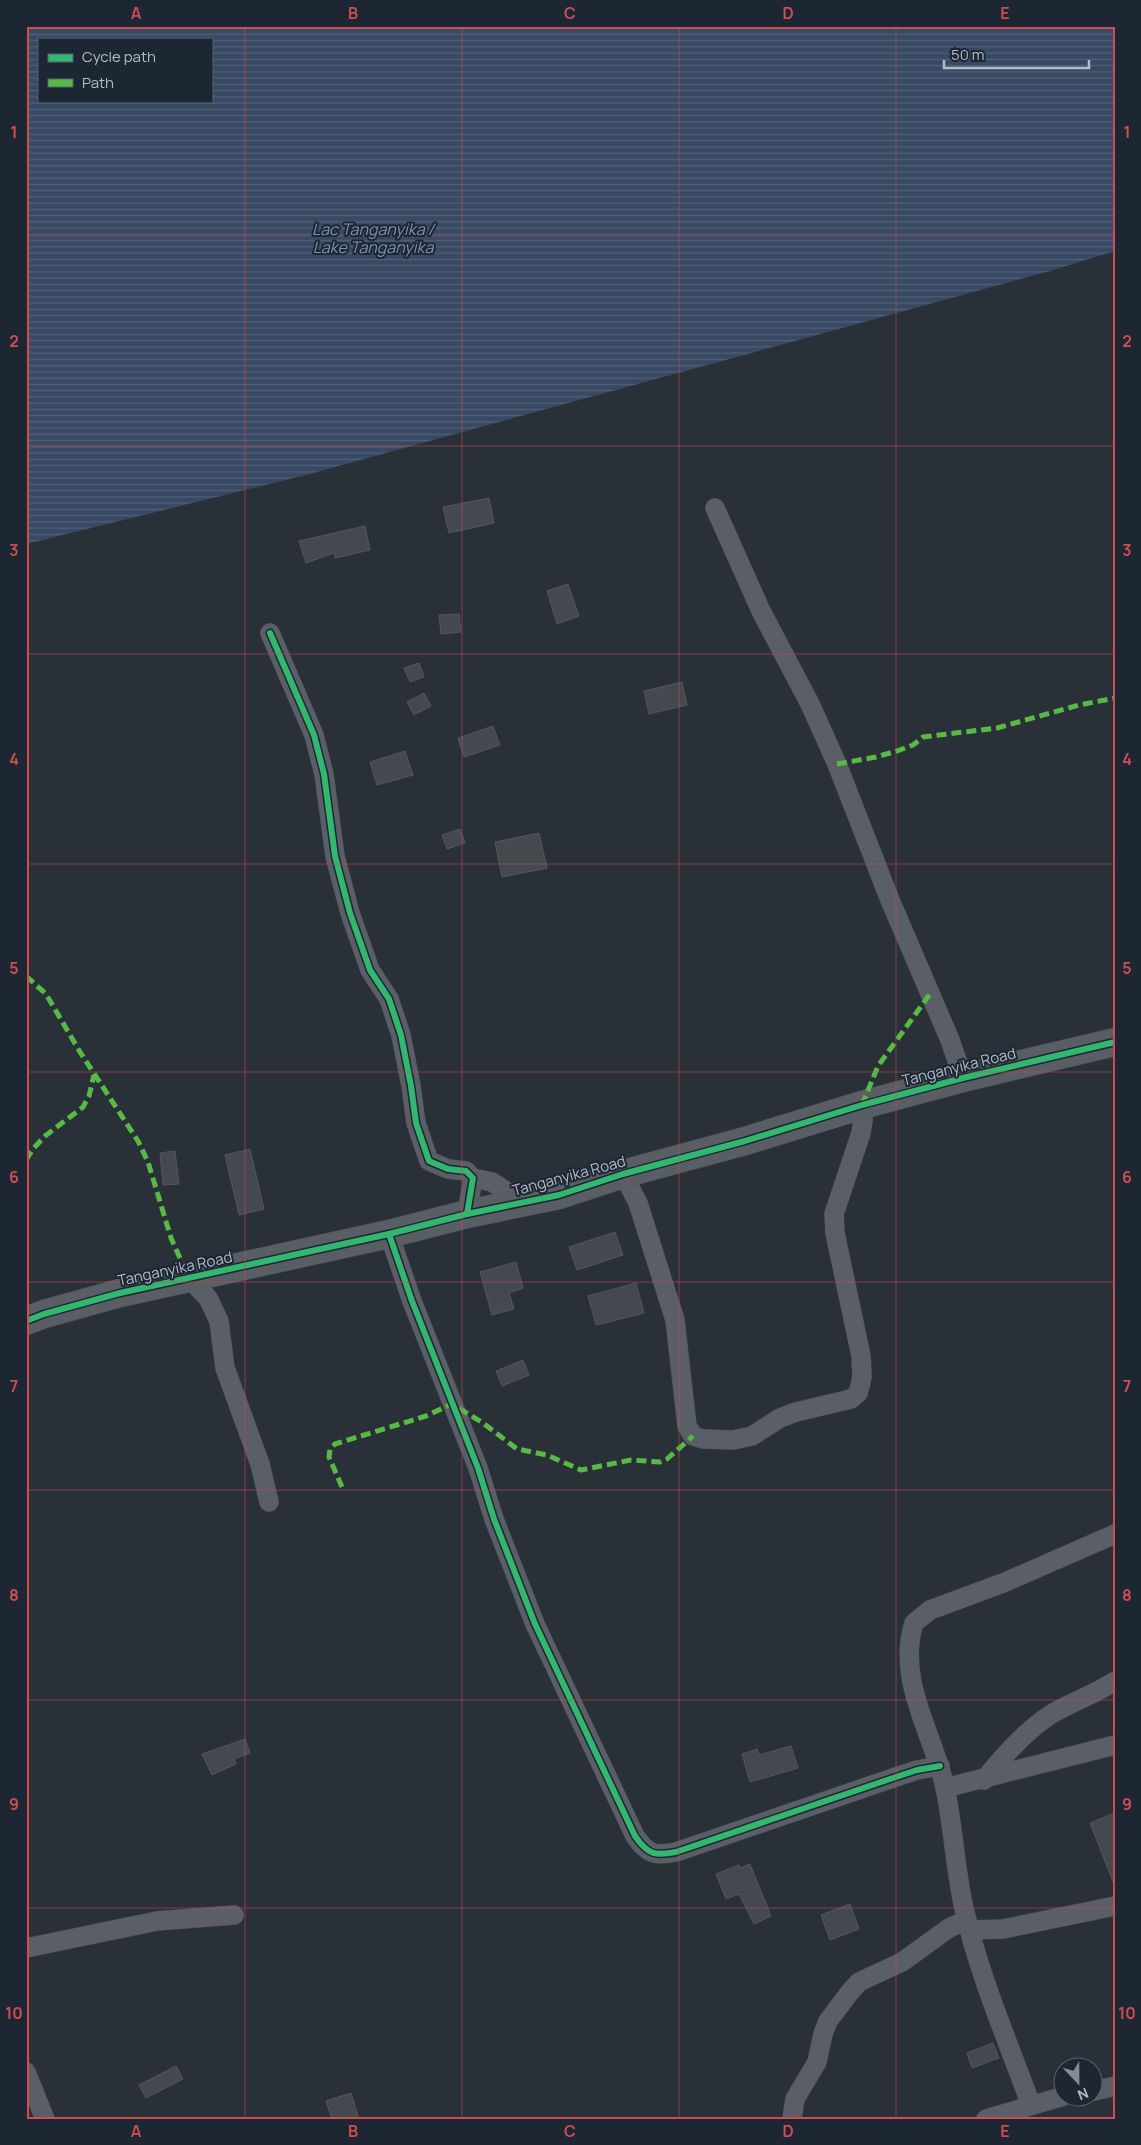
<svg xmlns="http://www.w3.org/2000/svg" width="1141" height="2145" font-family="Manrope,sans-serif">
  <style>
    .water { fill: url(#water-rules); fill-rule: evenodd }
    .building { fill: #444950; stroke: #52575f }
    .lines { fill: none; stroke-linecap: round; stroke-linejoin: round }
    .street-casing { stroke: #484c53; stroke-width: 20 }
    .secondary-casing { stroke: #484c53; stroke-width: 29 }
    .street { stroke: #5a5e66; stroke-width: 19 }
    .secondary { stroke: #595d64; stroke-width: 28 }
    .quiet { stroke: #58b947; stroke-width: 5; stroke-dasharray: 10 5; stroke-linecap: butt }
    .cycleway-casing { stroke: #1d2633; stroke-width: 9 }
    .cycleway { stroke: #33b770; stroke-width: 6 }
    .grid { fill: none; stroke: #ce4d50; stroke-width: 1; stroke-opacity: 0.55 }
    .labels { text-anchor: middle; stroke-width: 4; stroke-linejoin: round; paint-order: stroke }
    .street-label { font-size: 15px; fill: #b4bcc9; stroke: #1d2633 }
    .water-label { font-size: 16px; font-style: italic; fill: #7c92b1; stroke: #1d2633 }
    .neatline { fill: none; stroke: #ce4d50; stroke-width: 2 }
    .grid-label { font-size: 16px; text-anchor: middle; font-weight: bold; fill: #ce4d50 }
  </style>
  <defs>
    <pattern id="water-rules" width="6" height="5" patternUnits="userSpaceOnUse" patternTransform="scale(1.25)"><rect width="6" height="5" fill="#384963"/><path d="M0 2.5h6" fill="none" stroke="#526178"/></pattern>
  </defs>
  <rect width="100%" height="100%" fill="#2a3038"/>
  <path class="water" d="M 26,26 L 1115,26 L 1115,251 L 1050,271 L 306,475 L 26,544 ZM 39,39 L 211,39 L 211,101 L 39,101 Z"/>
  <g class="building">
    <path d="M 489,498 L 494,523 L 449,533 L 443,507 Z"/>
    <path d="M 365,526 L 370,550 L 335,558 L 334,553 L 306,563 L 299,541 Z"/>
    <path d="M 568,584 L 579,616 L 557,624 L 547,591 Z"/>
    <path d="M 459,614 L 461,632 L 441,634 L 439,615 Z"/>
    <path d="M 419,663 L 424,677 L 410,682 L 404,668 Z"/>
    <path d="M 682,682 L 687,705 L 649,714 L 644,691 Z"/>
    <path d="M 424,693 L 431,706 L 414,715 L 407,702 Z"/>
    <path d="M 493,726 L 500,745 L 464,757 L 458,738 Z"/>
    <path d="M 405,751 L 413,775 L 377,785 L 370,762 Z"/>
    <path d="M 460,829 L 465,843 L 447,849 L 442,835 Z"/>
    <path d="M 539,833 L 547,868 L 502,877 L 495,842 Z"/>
    <path d="M 250,1149 L 264,1209 L 239,1215 L 225,1155 Z"/>
    <path d="M 175,1151 L 179,1184 L 163,1185 L 160,1153 Z"/>
    <path d="M 615,1232 L 623,1255 L 577,1270 L 569,1247 Z"/>
    <path d="M 516,1262 L 523,1288 L 509,1293 L 514,1309 L 492,1315 L 480,1272 Z"/>
    <path d="M 636,1283 L 644,1313 L 596,1325 L 588,1296 Z"/>
    <path d="M 523,1360 L 529,1375 L 502,1386 L 496,1371 Z"/>
    <path d="M 245,1739 L 250,1753 L 234,1759 L 236,1764 L 212,1775 L 202,1754 Z"/>
    <path d="M 791,1746 L 798,1768 L 750,1782 L 742,1754 L 757,1749 L 759,1755 Z"/>
    <path d="M 1115,1813 L 1115,1883 L 1114,1884 L 1090,1823 Z"/>
    <path d="M 750,1864 L 771,1916 L 754,1924 L 739,1894 L 726,1899 L 716,1874 L 739,1865 L 740,1868 Z"/>
    <path d="M 850,1904 L 859,1929 L 830,1940 L 821,1915 Z"/>
    <path d="M 993,2043 L 999,2058 L 972,2068 L 967,2053 Z"/>
    <path d="M 176,2066 L 183,2079 L 146,2098 L 139,2085 Z"/>
    <path d="M 351,2093 L 359,2119 L 332,2119 L 326,2101 Z"/>
  </g>
  <g class="lines">
    <g class="street-casing">
      <g id="street">
        <path d="M 715,508 L 761,611 L 810,704 L 837,764 L 890,900 L 950,1040 L 963,1078"/>
        <path d="M 270,633 L 314,735 L 324,774 L 335,856 L 350,913 L 370,970 L 389,999 L 401,1035 L 411,1086 L 416,1123 L 429,1161 L 448,1169 L 466,1171 L 473,1178 L 467,1214"/>
        <path d="M 623,1174 L 638,1203 L 675,1320 L 687,1426 L 693,1436 L 703,1439 L 733,1440 L 752,1436 L 780,1418 L 796,1412 L 851,1399 L 858,1393 L 860,1386 L 862,1377 L 861,1356 L 835,1233 L 834,1214 L 861,1133 L 863,1120 L 862,1105"/>
        <path d="M 473,1178 L 492,1182 L 523,1202"/>
        <path d="M 389,1234 L 412,1301 L 478,1468 L 494,1519 L 535,1624 L 635,1836 C 648,1855 655,1856 676,1852 L 893,1778 L 917,1770 L 940,1766"/>
        <path d="M 189,1278 L 208,1298 L 219,1321 L 225,1368 L 260,1464 L 269,1502"/>
        <path d="M 984,1780 C 1003,1756 1024,1732 1050,1715 C 1071,1702 1094,1695 1115,1681"/>
        <path d="M 945,1788 L 1115,1745"/>
        <path d="M 970,1930 L 1003,1929 L 1115,1906"/>
        <path d="M 26,1948 L 157,1921 L 234,1915"/>
        <path d="M 26,2072 L 45,2119"/>
        <path d="M 1094,2091 L 1115,2086"/>
        <path d="M 1031,2105 C 1007,2039 978,1973 963,1904 C 955,1865 953,1826 945,1787 C 933,1733 896,1680 914,1623 L 930,1610 L 1003,1583 L 1115,1534"/>
        <path d="M 792,2119 L 795,2099 L 817,2062 L 823,2034 L 828,2021 L 850,1992 L 859,1982 L 902,1962 L 949,1928 L 967,1920"/>
        <path d="M 986,2119 L 1064,2096"/>
      </g>
    </g>
    <g class="secondary-casing">
      <path id="secondary" d="M 26,1321 L 44,1314 L 120,1293 L 389,1234 L 467,1214 L 559,1195 L 623,1174 L 745,1141 L 862,1105 L 963,1078 L 1115,1042"/>
    </g>
    <use href="#street" class="street"/>
    <use href="#secondary" class="secondary"/>
    <g class="quiet">
      <path d="M 837,764 L 876,757 L 897,751 L 913,745 L 923,737 L 997,728 L 1079,705 L 1115,698"/>
      <path d="M 26,976 L 46,994 L 80,1052 L 138,1141 L 148,1162 L 171,1238 L 189,1278"/>
      <path d="M 862,1105 L 878,1066 L 930,994"/>
      <path d="M 26,1160 L 33,1149 L 45,1136 L 83,1107 L 89,1096 L 94,1075"/>
      <path d="M 342,1487 L 329,1457 L 330,1449 L 335,1444 L 426,1416 L 452,1404 L 483,1423 L 517,1449 L 547,1455 L 581,1470 L 631,1460 L 660,1462 L 667,1459 L 693,1436"/>
    </g>
    <g class="cycleway-casing">
      <g id="cycleway">
        <path d="M 270,633 L 314,735 L 324,774 L 335,856 L 350,913 L 370,970 L 389,999 L 401,1035 L 411,1086 L 416,1123 L 429,1161 L 448,1169 L 466,1171 L 473,1178 L 467,1214"/>
        <path d="M 389,1234 L 412,1301 L 478,1468 L 494,1519 L 535,1624 L 635,1836 C 648,1855 655,1856 676,1852 L 893,1778 L 917,1770 L 940,1766"/>
        <path d="M 26,1321 L 44,1314 L 120,1293 L 389,1234 L 467,1214 L 559,1195 L 623,1174 L 745,1141 L 862,1105 L 963,1078 L 1115,1042"/>
      </g>
    </g>
    <use href="#cycleway" class="cycleway"/>
  </g>
  <path class="grid" d="M 245,26 L 245,2119M 462,26 L 462,2119M 679,26 L 679,2119M 896,26 L 896,2119M 26,236 L 1115,236M 26,446 L 1115,446M 26,654 L 1115,654M 26,864 L 1115,864M 26,1072 L 1115,1072M 26,1282 L 1115,1282M 26,1490 L 1115,1490M 26,1700 L 1115,1700M 26,1908 L 1115,1908"/>
  <g class="labels">
    <g class="street-label">
      <text transform="translate(959 1067) rotate(-14)" y="5">Tanganyika Road</text>
      <text transform="translate(569 1176) rotate(-15)" y="5">Tanganyika Road</text>
      <text transform="translate(175 1269) rotate(-12)" y="5">Tanganyika Road</text>
    </g>
    <g class="water-label">
      <text x="373" y="235">Lac Tanganyika /<tspan x="373" dy="18">Lake Tanganyika</tspan></text>
    </g>
  </g>
  <rect width="1141" height="2145" fill="none" stroke="#1d2633" stroke-width="55"/>
  <rect x="38" y="38" width="175" height="65" fill="#1d2633" stroke="#59626f"/>
  <rect x="48" y="54" width="25" height="8" fill="#33b770" stroke="#59626f"/>
  <text x="82" y="62" font-size="15" fill="#b4bcc9">Cycle path</text>
  <rect x="48" y="79" width="25" height="8" fill="#58b947" stroke="#59626f"/>
  <text x="82" y="88" font-size="15" fill="#b4bcc9">Path</text>
  <g transform="translate(1078 2082) rotate(158)"><circle r="24" fill="#1d2633" stroke="#59626f"/>
  <path d="M0-4L9 19L0 12L-9 19Z" fill="#848b96"/>
  <text y="-8" font-size="14" font-weight="bold" text-anchor="middle" fill="#b4bcc9">N</text>
  </g>
  <path d="M944 60v8h145v-8" fill="none" stroke="#b4bcc9" stroke-width="2.5"/>
  <text x="951" y="60" font-size="15" fill="#b4bcc9" stroke="#1d2633" stroke-width="4" paint-order="stroke">50 m</text>
  <rect x="28" y="28" width="1086" height="2090" class="neatline"/>
  <g class="grid-label">
    <text x="136" y="19">A</text>
    <text x="353" y="19">B</text>
    <text x="570" y="19">C</text>
    <text x="788" y="19">D</text>
    <text x="1005" y="19">E</text>
    <text x="14" y="138">1</text>
    <text x="1127" y="138">1</text>
    <text x="14" y="347">2</text>
    <text x="1127" y="347">2</text>
    <text x="14" y="556">3</text>
    <text x="1127" y="556">3</text>
    <text x="14" y="765">4</text>
    <text x="1127" y="765">4</text>
    <text x="14" y="974">5</text>
    <text x="1127" y="974">5</text>
    <text x="14" y="1183">6</text>
    <text x="1127" y="1183">6</text>
    <text x="14" y="1392">7</text>
    <text x="1127" y="1392">7</text>
    <text x="14" y="1601">8</text>
    <text x="1127" y="1601">8</text>
    <text x="14" y="1810">9</text>
    <text x="1127" y="1810">9</text>
    <text x="14" y="2019">10</text>
    <text x="1127" y="2019">10</text>
    <text x="136" y="2137">A</text>
    <text x="353" y="2137">B</text>
    <text x="570" y="2137">C</text>
    <text x="788" y="2137">D</text>
    <text x="1005" y="2137">E</text>
  </g>
</svg>
